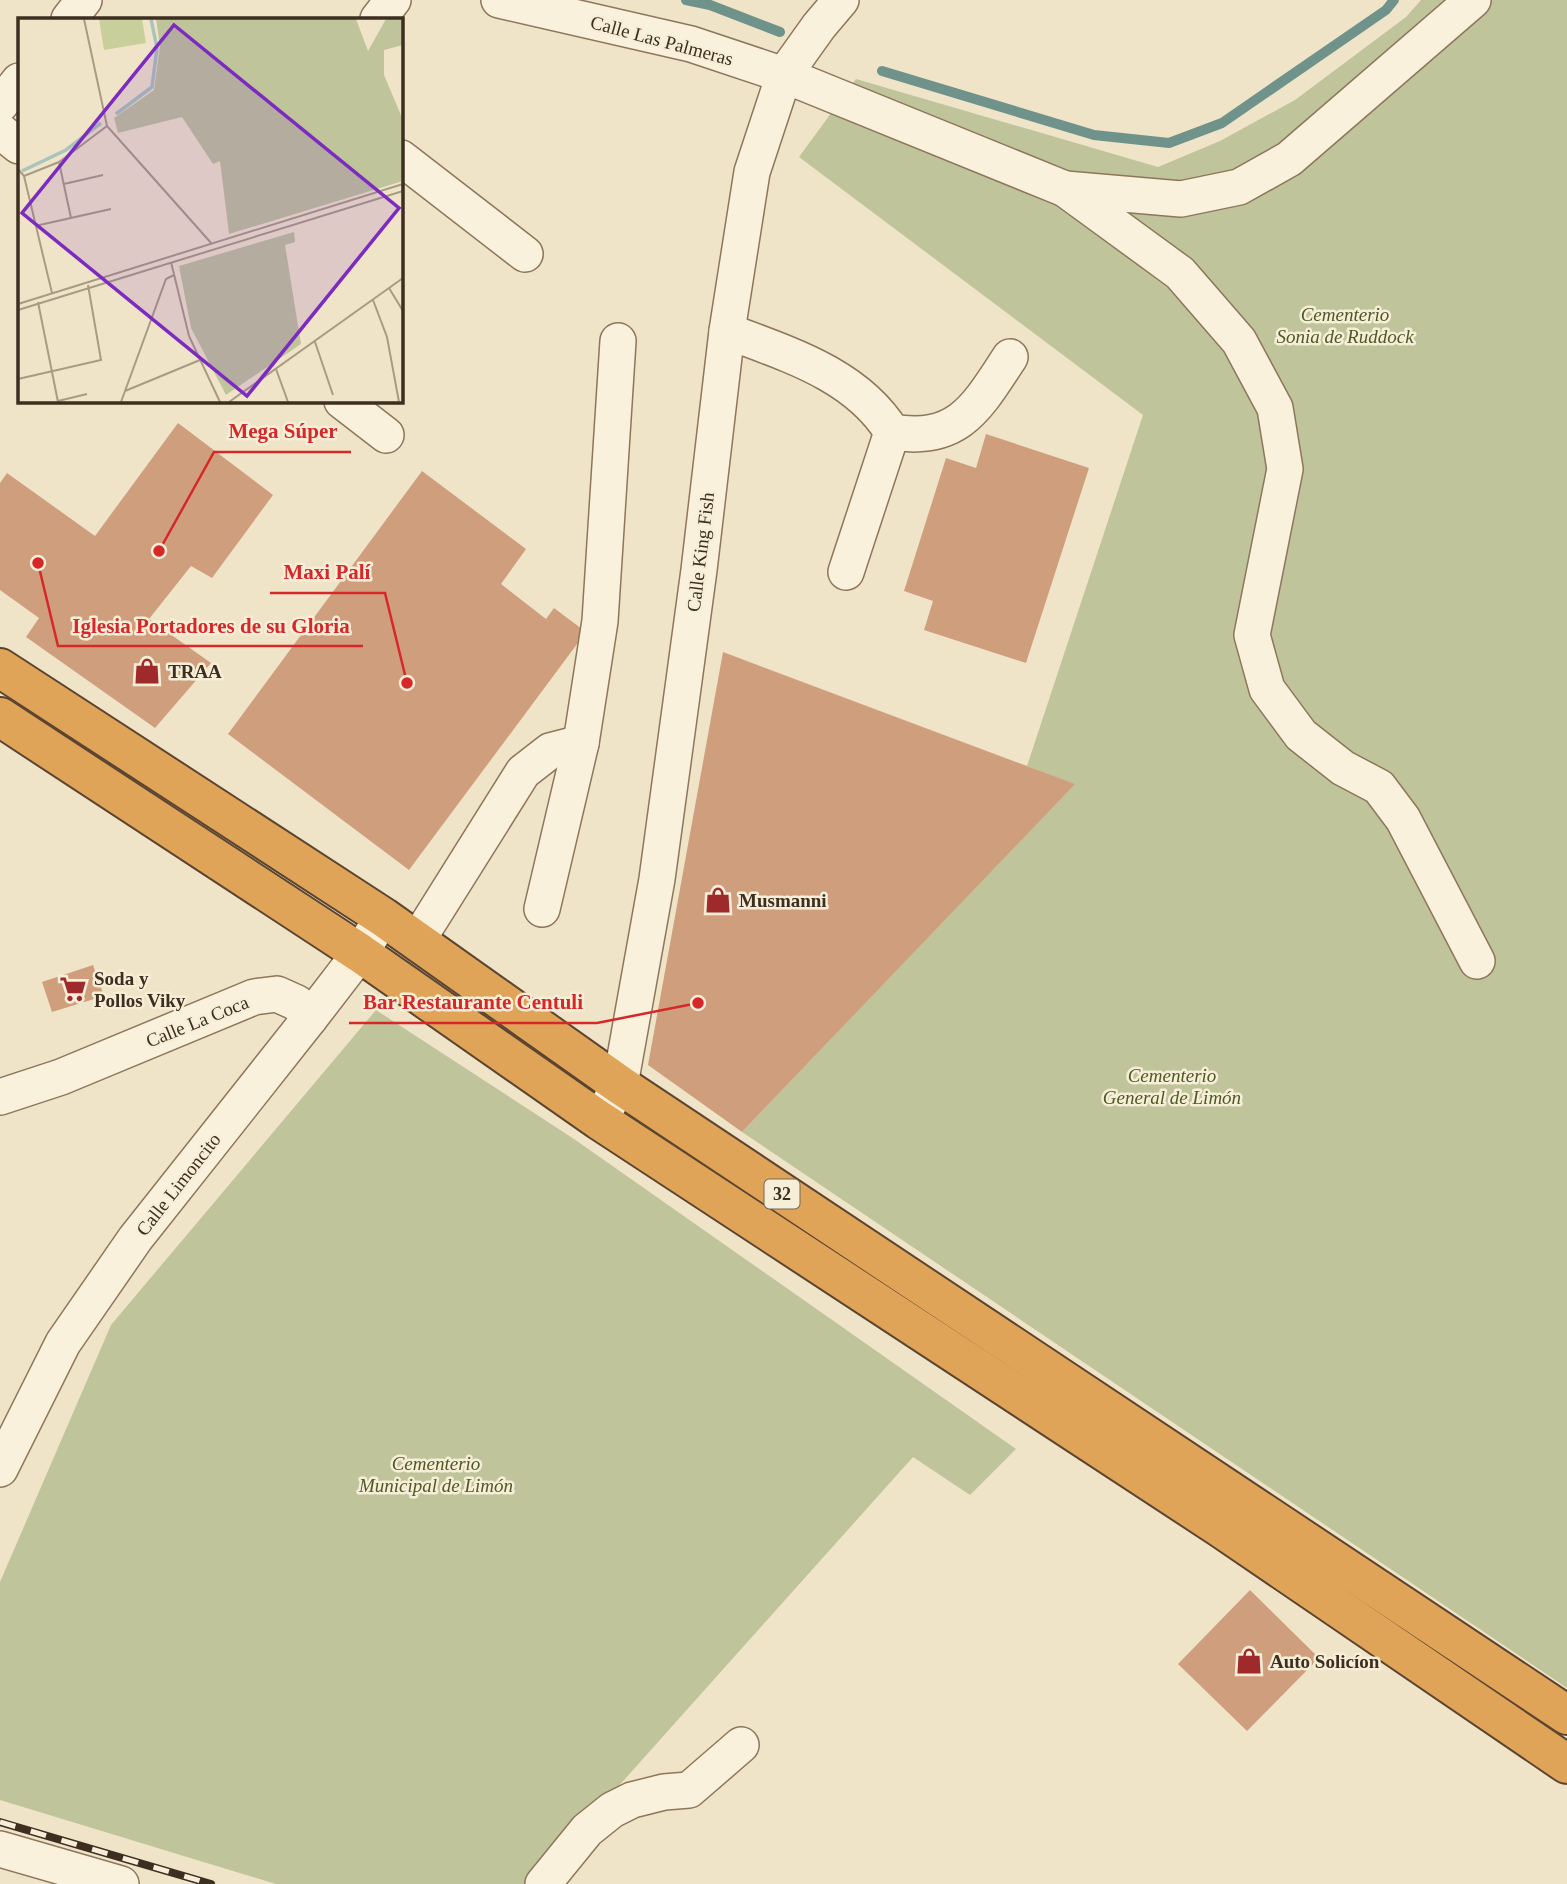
<svg xmlns="http://www.w3.org/2000/svg" width="1567" height="1884" font-family="'Times New Roman',serif">
  <style>
    .cemetery { fill: #bfc49a }
    .lines { fill: none; stroke-linecap: round; stroke-linejoin: round }
    .stream { stroke: #6f938a; stroke-width: 10 }
    .building { fill: #cf9f7d }
    .minor-casing { stroke: #8d765c; stroke-width: 38 }
    .highway-casing { stroke: #5b4430; stroke-width: 42 }
    .minor { stroke: #faf1dc; stroke-width: 35 }
    .highway { stroke: #e0a458; stroke-width: 38 }
    .rail-casing { stroke: #3d2e20; stroke-width: 8 }
    .rail { stroke: #f7eed8; stroke-width: 5; stroke-dasharray: 16; stroke-linecap: butt }
    .labels { text-anchor: middle; stroke-width: 5; stroke-linejoin: round; paint-order: stroke }
    .shield { fill: #f7eed8; stroke: #756857; stroke-width: 2 }
    .shield-label { font-size: 18px; font-weight: bold; fill: #3d2e20 }
    .street-label { font-size: 19px; fill: #3d2e20; stroke: #f7eed8 }
    .park-label { font-size: 19px; font-style: italic; fill: #4d5a26; stroke: #f7eed8 }
    .poi-label { font-size: 19px; font-weight: bold; fill: #3d2e20; stroke: #f7eed8; text-anchor: start }
    .inset-river { fill: none; stroke: #a9c4bc; stroke-width: 3.5 }
    .inset-road { fill: none; stroke: #a89b85; stroke-width: 2 }
    .view { fill: #7b2cbf; fill-opacity: 0.15; stroke: #7b2cbf; stroke-width: 3.5 }
    .inset-edge { fill: none; stroke: #3d2e20; stroke-width: 3.5 }
    .leader { fill: none; stroke: #d62828; stroke-width: 2.5 }
    .callout-dot { fill: #d62828; stroke: #f7eed8; stroke-width: 2.5 }
    .callout-label { font-size: 21px; text-anchor: middle; font-weight: bold; fill: #d62828; stroke: #f7eed8; stroke-width: 5; stroke-linejoin: round; paint-order: stroke }
  </style>
  <rect width="100%" height="100%" fill="#f0e4c8"/>
  <g class="cemetery">
    <path d="M 1421,0 L 1567,0 L 1567,1688 L 742,1132 L 1074,784 L 1027,766 L 1143,415 L 799,157 L 856,79 L 1158,167 L 1220,141 L 1295,100 L 1406,17 Z"/>
    <path d="M 376,1010 L 574,1139 L 1016,1449 L 970,1495 L 913,1457 L 531,1884 L 276,1884 L 0,1800 L 0,1582 L 111,1325 Z"/>
  </g>
  <g class="lines">
    <g class="stream">
      <path d="M 686,0 L 710,5 L 780,32"/>
      <path d="M 882,71 L 1094,135 L 1169,143 L 1222,123 L 1386,10 L 1394,0"/>
    </g>
  </g>
  <g class="building">
    <path d="M 178,423 L 273,495 L 212,578 L 191,566 L 149,619 L 211,663 L 155,728 L 26,637 L 39,618 L 0,590 L 0,483 L 7,473 L 95,536 Z"/>
    <path d="M 986,434 L 1089,468 L 1026,663 L 924,630 L 933,601 L 904,591 L 946,458 L 976,468 Z"/>
    <path d="M 422,471 L 526,549 L 501,584 L 546,619 L 554,608 L 586,632 L 409,870 L 228,734 Z"/>
    <path d="M 723,652 L 1075,784 L 742,1132 L 648,1065 Z"/>
    <path d="M 93,965 L 104,996 L 52,1012 L 42,982 Z"/>
    <path d="M 1250,1590 L 1319,1658 L 1247,1731 L 1178,1664 Z"/>
  </g>
  <g class="lines">
    <g class="minor-casing">
      <g id="minor">
        <path d="M 499,0 L 691,44 L 784,75 L 1065,189 L 1180,273 L 1239,341 L 1275,408 L 1285,469 L 1252,635 L 1267,689 L 1301,735 L 1343,768 L 1379,787 L 1403,819 L 1477,961"/>
        <path d="M 69,19 L 84,0"/>
        <path d="M 378,19 L 393,0"/>
        <path d="M 0,105 L 19,81"/>
        <path d="M 0,131 L 19,146"/>
        <path d="M 401,158 L 525,254"/>
        <path d="M 1065,189 L 1181,199 L 1239,187 L 1289,159 L 1473,0"/>
        <path d="M 727,331 C 787,354 856,374 892,432 C 959,443 977,407 1010,357"/>
        <path d="M 342,401 L 386,435"/>
        <path d="M 846,572 L 892,432"/>
        <path d="M 542,909 L 581,743 L 600,621 L 618,341"/>
        <path d="M 417,941 L 523,772 L 550,751 L 581,743"/>
        <path d="M 0,1097 L 61,1077 L 254,997 L 277,994 L 297,1003 L 310,1018"/>
        <path d="M 599,1120 L 620,1085 L 657,879 L 699,570 L 727,331 L 752,172 L 784,75 L 819,26 L 841,0"/>
        <path d="M 0,1469 L 63,1343 L 135,1239 L 310,1018 L 360,953 L 383,917"/>
        <path d="M 0,1849 L 121,1884"/>
        <path d="M 543,1884 L 587,1830 L 612,1810 L 632,1800 L 664,1792 L 689,1790 L 741,1745"/>
      </g>
    </g>
    <g class="highway-casing">
      <g id="highway">
        <path d="M 0,668 L 383,917 L 620,1085 L 1567,1715"/>
        <path d="M 0,717 L 360,953 L 599,1120 L 1221,1528 L 1567,1764"/>
      </g>
    </g>
    <use href="#minor" class="minor"/>
    <use href="#highway" class="highway"/>
    <g class="rail-casing">
      <path id="rail" d="M 0,1822 L 211,1884"/>
    </g>
    <use href="#rail" class="rail"/>
  </g>
  <defs>
    <g id="shop-bare" transform="scale(2.1)"><path d="M-5-2.5h2.3a2.7 3.5 0 0 1 5.4 0H5L5.5 6h-11ZM-1.5-2.5h3a1.5 2.3 0 0 0-3 0Z" fill="#9e2a2b" stroke="#f7eed8" stroke-width="2.5" paint-order="stroke"/></g>
    <g id="supermarket-bare" transform="scale(2.1)"><path d="M-6-5.5h2.5l.6 2H6L4.5 2H-2.5L-4.4-4H-6ZM-1.5 3.2a1.3 1.3 0 1 0 .1 0ZM3 3.2a1.3 1.3 0 1 0 .1 0Z" fill="#9e2a2b" stroke="#f7eed8" stroke-width="2.5" paint-order="stroke"/></g>
  </defs>
  <g fill-rule="evenodd">
    <use href="#shop-bare" x="147" y="671"/>
    <use href="#shop-bare" x="718" y="900"/>
    <use href="#supermarket-bare" x="73" y="989"/>
    <use href="#shop-bare" x="1249" y="1661"/>
  </g>
  <g class="labels">
    <rect class="shield" x="764.5" y="1179.5" width="35" height="29" rx="5"/>
    <g class="shield-label">
      <text x="782" y="1200">32</text>
    </g>
    <g class="street-label">
      <text transform="translate(662 40) rotate(15)" y="7">Calle Las Palmeras</text>
      <text transform="translate(700 552) rotate(-83)" y="7">Calle King Fish</text>
      <text transform="translate(197 1021) rotate(-22)" y="7">Calle La Coca</text>
      <text transform="translate(178 1184) rotate(-52)" y="7">Calle Limoncito</text>
    </g>
    <g class="park-label">
      <text x="1345" y="321">Cementerio<tspan x="1345" dy="22">Sonia de Ruddock</tspan></text>
      <text x="1172" y="1082">Cementerio<tspan x="1172" dy="22">General de Limón</tspan></text>
      <text x="436" y="1470">Cementerio<tspan x="436" dy="22">Municipal de Limón</tspan></text>
    </g>
    <g class="poi-label">
      <text x="168" y="678">TRAA</text>
      <text x="739" y="907">Musmanni</text>
      <text x="94" y="985">Soda y<tspan x="94" dy="22">Pollos Viky</tspan></text>
      <text x="1270" y="1668">Auto Solicíon</text>
    </g>
  </g>
  <g transform="translate(18 18)">
    <rect width="385" height="385" fill="#f0e4c8"/>
    <path d="M 81,1 L 124,1 L 128,25 L 86,32 Z" fill="#c9cf9b"/>
    <path d="M 138,1 L 338,1 L 350,33 L 368,1 L 385,1 L 385,27 L 366,32 L 366,57 L 385,102 L 385,163 L 211,216 L 202,143 L 195,146 L 164,99 L 100,115 L 96,100 L 136,72 L 142,28 ZM 276,214 L 277,224 L 267,227 L 283,326 L 208,377 L 173,310 L 161,248 Z" fill="#bfc49a"/>
    <path class="inset-river" d="M 98,96 L 134,69 L 139,30 L 133,1M 4,153 L 48,132 L 83,105"/>
    <path class="inset-road" d="M 66,1 L 89,108 L 194,226M 41,144 L 53,200M 0,151 L 6,158 L 34,275M 6,158 L 41,144 L 89,108M 46,166 L 85,157M 17,208 L 93,191M 153,244 L 171,318 L 202,384M 371,270 L 385,293M 355,282 L 369,319 L 381,384M 20,284 L 40,384M 0,286 L 385,166M 0,292 L 385,173M 297,324 L 315,377M 258,351 L 270,384M 0,361 L 83,342 L 70,267M 107,373 L 182,342M 40,383 L 69,376M 103,384 L 148,261 L 156,257M 211,384 L 385,260"/>
    <path class="view" d="M 156,7 L 381,190 L 229,378 L 4,195 Z"/>
    <rect width="385" height="385" class="inset-edge"/>
  </g>
  <path class="leader" d="M159 551L214 452H351M407 683L385 593H270M38 563L58 646H363M698 1003L597 1023H349"/>
  <g class="callout-dot">
    <circle cx="159" cy="551" r="7"/>
    <circle cx="407" cy="683" r="7"/>
    <circle cx="38" cy="563" r="7"/>
    <circle cx="698" cy="1003" r="7"/>
  </g>
  <g class="callout-label">
    <text x="283" y="438">Mega Súper</text>
    <text x="327" y="579">Maxi Palí</text>
    <text x="211" y="633">Iglesia Portadores de su Gloria</text>
    <text x="473" y="1009">Bar Restaurante Centuli</text>
  </g>
</svg>
